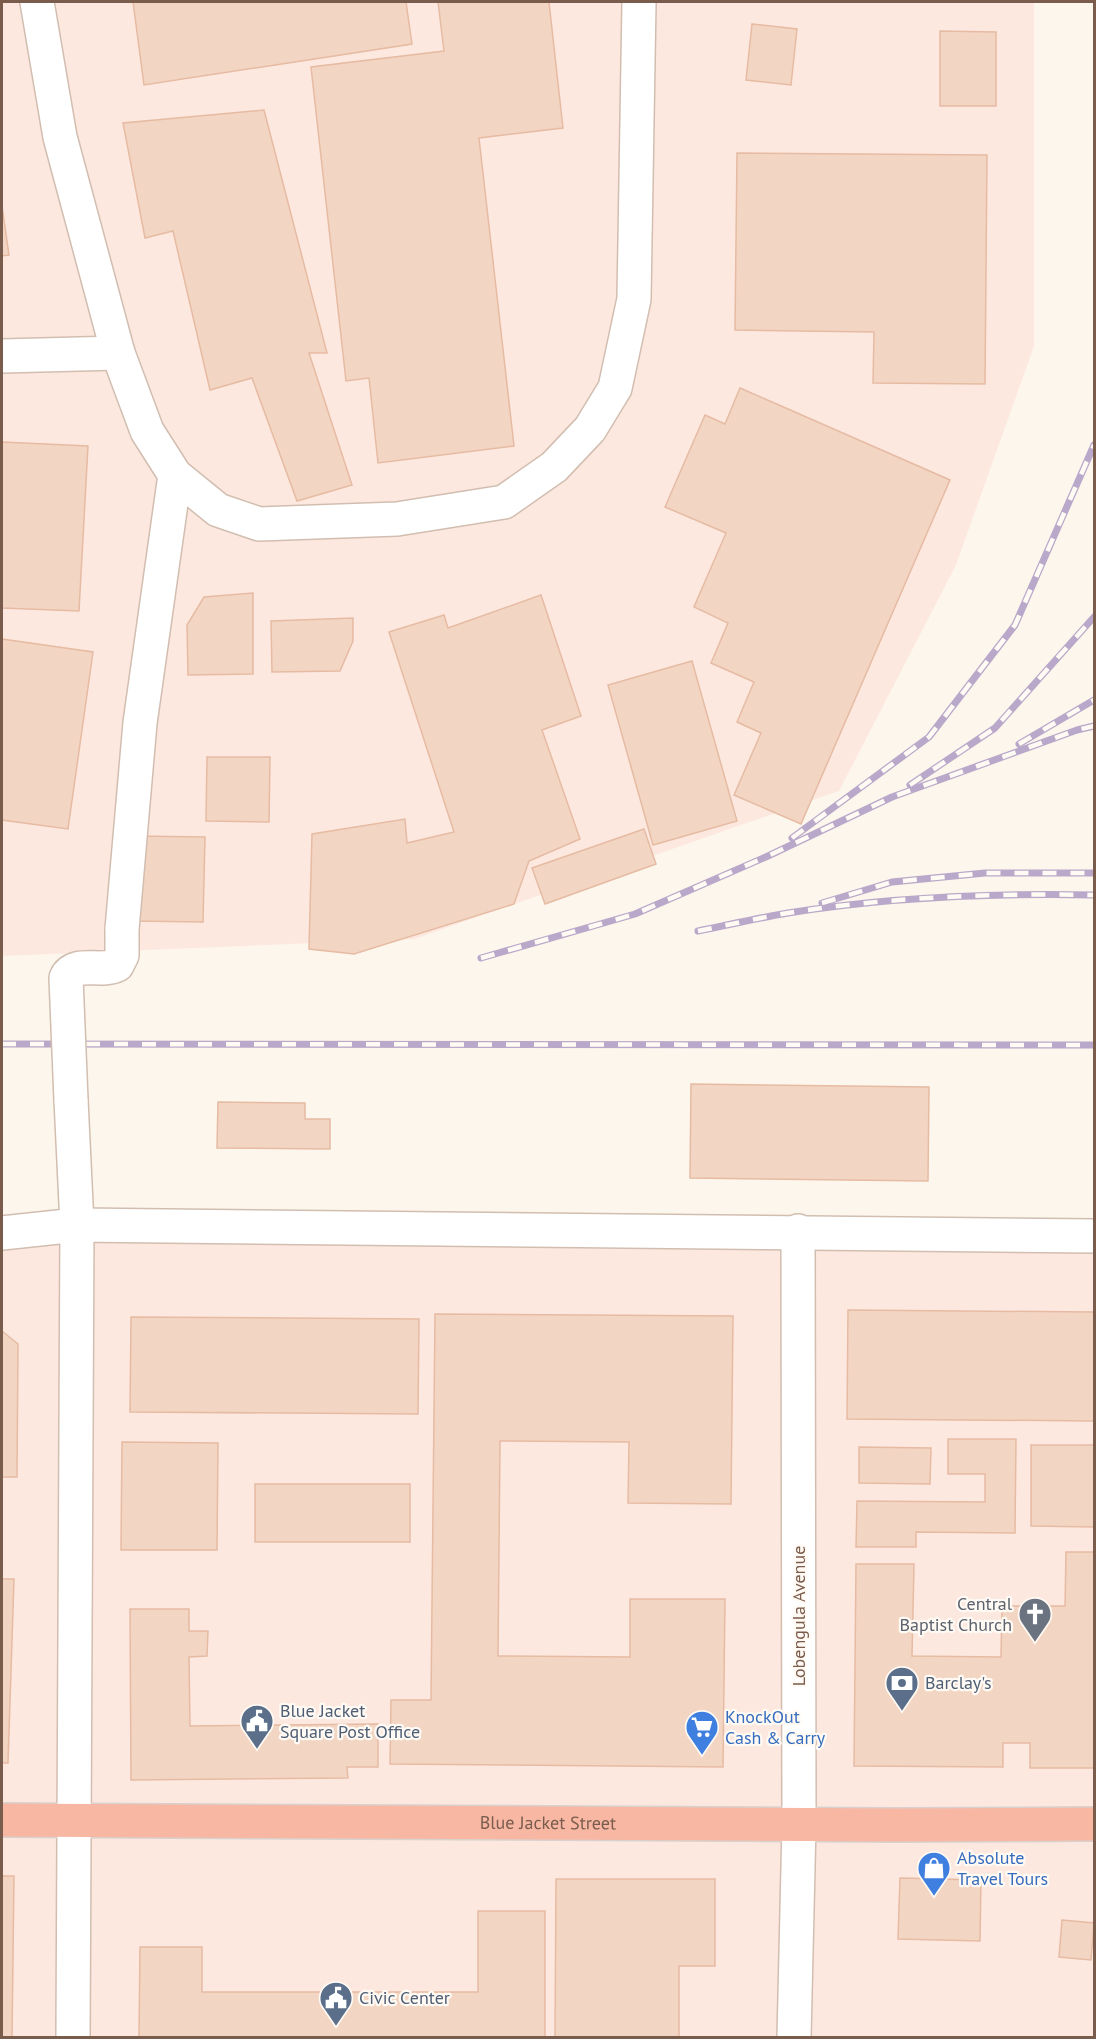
<svg xmlns="http://www.w3.org/2000/svg" width="1096" height="2039" font-family="'PT Sans',sans-serif">
  <style>
    .commercial { fill: #fde8e0 }
    .building { fill: #f3d5c3; stroke: #e6bba3; stroke-width: 1.5 }
    .lines { fill: none; stroke-linecap: round; stroke-linejoin: round }
    .minor-casing { stroke: #d1beb0; stroke-width: 36 }
    .highway-casing { stroke: #dad1cd; stroke-width: 36 }
    .minor { stroke: #fff; stroke-width: 33 }
    .highway { stroke: #f7b7a3; stroke-width: 33 }
    .rail-casing { stroke: #b9a8c9; stroke-width: 7 }
    .rail { stroke: #fffaf3; stroke-width: 4.5; stroke-dasharray: 14; stroke-linecap: butt }
    .minor-bridge-casing { stroke: #d1beb0; stroke-width: 36; stroke-linecap: butt }
    .minor-bridge { stroke: #fff; stroke-width: 33 }
    .labels { text-anchor: middle; stroke-width: 4.5; stroke-linejoin: round; paint-order: stroke }
    .worship-label { font-size: 18px; fill: #5b616d; stroke: #fffaf3; text-anchor: end }
    .street-label { font-size: 18px; fill: #7a5c4d; stroke: #fffaf3 }
    .service-label { font-size: 18px; fill: #4e5e75; stroke: #fffaf3; text-anchor: start }
    .shop-label { font-size: 18px; fill: #366cbe; stroke: #fffaf3; text-anchor: start }
  </style>
  <rect width="100%" height="100%" fill="#fdf6ec"/>
  <g class="commercial">
    <path d="M 2,2 L 1034,2 L 1034,346 L 956,565 L 839,791 L 414,939 L 2,956 Z"/>
    <path d="M 2,1233 L 1094,1236 L 1094,2037 L 2,2037 Z"/>
  </g>
  <g class="building">
    <path d="M 133,2 L 406,2 L 412,44 L 144,85 Z"/>
    <path d="M 438,2 L 549,2 L 563,128 L 479,138 L 514,446 L 378,463 L 369,378 L 346,381 L 311,67 L 444,51 Z"/>
    <path d="M 752,24 L 797,29 L 791,85 L 746,80 Z"/>
    <path d="M 940,31 L 996,32 L 996,106 L 940,106 Z"/>
    <path d="M 264,110 L 327,353 L 309,353 L 352,485 L 297,501 L 252,378 L 210,390 L 173,231 L 145,238 L 123,123 Z"/>
    <path d="M 737,153 L 987,155 L 985,384 L 873,383 L 874,332 L 735,330 Z"/>
    <path d="M 2,206 L 9,255 L 2,256 Z"/>
    <path d="M 740,388 L 950,480 L 801,824 L 734,795 L 761,733 L 737,722 L 754,682 L 711,663 L 728,623 L 694,607 L 726,533 L 665,507 L 705,415 L 725,424 Z"/>
    <path d="M 2,442 L 88,446 L 79,611 L 2,608 Z"/>
    <path d="M 253,593 L 253,674 L 188,675 L 187,625 L 204,597 Z"/>
    <path d="M 541,595 L 581,716 L 542,730 L 580,839 L 529,861 L 514,904 L 354,954 L 309,949 L 312,834 L 405,819 L 407,843 L 454,832 L 389,632 L 444,615 L 448,628 Z"/>
    <path d="M 353,618 L 353,641 L 340,671 L 272,672 L 271,621 Z"/>
    <path d="M 2,639 L 93,652 L 68,829 L 2,820 Z"/>
    <path d="M 692,661 L 737,821 L 653,845 L 608,685 Z"/>
    <path d="M 207,757 L 270,757 L 269,822 L 206,821 Z"/>
    <path d="M 644,829 L 656,864 L 545,904 L 532,868 Z"/>
    <path d="M 136,836 L 205,837 L 203,922 L 133,921 Z"/>
    <path d="M 691,1084 L 929,1087 L 928,1181 L 690,1178 Z"/>
    <path d="M 218,1102 L 305,1103 L 305,1119 L 330,1119 L 330,1149 L 217,1148 Z"/>
    <path d="M 848,1310 L 1094,1312 L 1094,1421 L 847,1419 Z"/>
    <path d="M 435,1314 L 733,1316 L 731,1504 L 628,1503 L 629,1442 L 500,1441 L 498,1656 L 630,1657 L 630,1599 L 725,1599 L 723,1767 L 390,1764 L 391,1700 L 431,1700 Z"/>
    <path d="M 131,1317 L 419,1319 L 418,1414 L 130,1412 Z"/>
    <path d="M 2,1331 L 18,1344 L 17,1477 L 2,1477 Z"/>
    <path d="M 948,1439 L 1016,1439 L 1015,1533 L 916,1532 L 916,1547 L 856,1547 L 857,1501 L 985,1502 L 985,1474 L 948,1474 Z"/>
    <path d="M 122,1442 L 218,1443 L 217,1550 L 121,1550 Z"/>
    <path d="M 1031,1445 L 1094,1445 L 1094,1527 L 1031,1526 Z"/>
    <path d="M 859,1447 L 931,1448 L 930,1484 L 859,1483 Z"/>
    <rect x="255" y="1484" width="155" height="58"/>
    <path d="M 1066,1552 L 1094,1552 L 1094,1768 L 1030,1768 L 1030,1743 L 1003,1743 L 1003,1767 L 854,1766 L 856,1564 L 914,1564 L 912,1656 L 1001,1657 L 1002,1606 L 1065,1606 Z"/>
    <path d="M 2,1579 L 14,1579 L 8,1763 L 2,1763 Z"/>
    <path d="M 130,1609 L 189,1609 L 189,1631 L 208,1631 L 207,1656 L 189,1657 L 190,1726 L 378,1724 L 378,1767 L 347,1767 L 348,1778 L 131,1780 Z"/>
    <path d="M 2,1876 L 14,1876 L 12,2038 L 2,2038 Z"/>
    <path d="M 900,1878 L 981,1880 L 980,1941 L 898,1939 Z"/>
    <path d="M 556,1879 L 715,1879 L 715,1966 L 679,1966 L 679,2038 L 555,2038 Z"/>
    <path d="M 478,1911 L 545,1911 L 545,2038 L 139,2038 L 140,1947 L 202,1947 L 202,1992 L 478,1992 Z"/>
    <path d="M 1062,1920 L 1094,1923 L 1091,1960 L 1059,1957 Z"/>
  </g>
  <g class="lines">
    <g class="minor-casing">
      <g id="minor">
        <path d="M 37,2 L 60,137 L 118,353 L 147,431 L 175,475 L 218,510 L 259,524 L 397,519 L 504,502 L 554,467 L 590,429 L 615,388 L 634,299 L 639,2"/>
        <path d="M 2,356 L 118,353"/>
        <path d="M 122,929 L 140,723 L 175,475"/>
        <path d="M 71,1100 L 77,1225 L 73,2038"/>
        <path d="M 2,1233 L 77,1225 L 1094,1236"/>
        <path d="M 794,2038 L 799,1825 L 798,1231"/>
      </g>
    </g>
    <g class="highway-casing">
      <g id="highway">
        <path id="s1" d="M 2,1820 L 896,1825 L 1094,1824"/>
      </g>
    </g>
    <use href="#minor" class="minor"/>
    <use href="#highway" class="highway"/>
    <g class="rail-casing">
      <g id="rail">
        <path d="M 1019,744 L 1094,700"/>
        <path d="M 910,785 L 995,728 L 1094,617"/>
        <path d="M 792,838 L 929,737 L 1015,625 L 1094,445"/>
        <path d="M 822,903 L 892,882 L 985,873 L 1094,873"/>
        <path d="M 698,931 C 728,925 758,918 788,913 C 889,897 993,893 1094,895"/>
        <path d="M 481,958 L 635,914 L 768,856 L 892,797 L 1077,730 L 1094,726"/>
        <path d="M 2,1044 L 1094,1045"/>
      </g>
    </g>
    <use href="#rail" class="rail"/>
    <g class="minor-bridge-casing">
      <path id="minor-bridge" d="M 71,1100 L 66,978 C 74,960 101,973 117,965 L 122,955 L 122,929"/>
    </g>
    <use href="#minor-bridge" class="minor-bridge"/>
  </g>
  <defs>
    <g id="church-pin" transform="scale(1.725)"><path d="M0 17L-7.5 6A9.5 9.5 0 1 1 7.5 6Z" fill="#6b7280" stroke="#fffaf3"/><path d="M-1.2-6h2.4v3.5h3.3v2.4h-3.3V6h-2.4V-.1h-3.3v-2.4h3.3Z" fill="#fff"/></g>
    <g id="bank-pin" transform="scale(1.725)"><path d="M0 17L-7.5 6A9.5 9.5 0 1 1 7.5 6Z" fill="#5c6f8a" stroke="#fffaf3"/><path d="M-6-4H6V4H-6ZM0-2.3a2.3 2.3 0 1 0 0 4.6a2.3 2.3 0 1 0 0-4.6Z" fill="#fff"/></g>
    <g id="civic-pin" transform="scale(1.725)"><path d="M0 17L-7.5 6A9.5 9.5 0 1 1 7.5 6Z" fill="#5c6f8a" stroke="#fffaf3"/><path d="M-.6-6.5H3V-4.5H.6V-3L4-1V1h2V6H-6V1h2V-1L-.6-3ZM-1.2 2.5V6h2.4V2.5Z" fill="#fff"/></g>
    <g id="supermarket-pin" transform="scale(1.725)"><path d="M0 17L-7.5 6A9.5 9.5 0 1 1 7.5 6Z" fill="#3f7fe0" stroke="#fffaf3"/><path d="M-6-5.5h2.5l.6 2H6L4.5 2H-2.5L-4.4-4H-6ZM-1.5 3.2a1.3 1.3 0 1 0 .1 0ZM3 3.2a1.3 1.3 0 1 0 .1 0Z" fill="#fff"/></g>
    <g id="shop-pin" transform="scale(1.725)"><path d="M0 17L-7.5 6A9.5 9.5 0 1 1 7.5 6Z" fill="#3f7fe0" stroke="#fffaf3"/><path d="M-5-2.5h2.3a2.7 3.5 0 0 1 5.4 0H5L5.5 6h-11ZM-1.5-2.5h3a1.5 2.3 0 0 0-3 0Z" fill="#fff"/></g>
  </defs>
  <g fill-rule="evenodd">
    <use href="#church-pin" x="1035" y="1614"/>
    <use href="#bank-pin" x="902" y="1683"/>
    <use href="#civic-pin" x="257" y="1721"/>
    <use href="#supermarket-pin" x="702" y="1727"/>
    <use href="#shop-pin" x="934" y="1868"/>
    <use href="#civic-pin" x="336" y="1998"/>
  </g>
  <g class="labels">
    <g class="worship-label">
      <text x="1012" y="1610">Central<tspan x="1012" dy="21">Baptist Church</tspan></text>
    </g>
    <g class="street-label">
      <text transform="translate(799 1616) rotate(-90)" y="6">Lobengula Avenue</text>
      <text dy="6" stroke="none"><textPath href="#s1" startOffset="546">Blue Jacket Street</textPath></text>
    </g>
    <g class="service-label">
      <text x="925" y="1689">Barclay's</text>
      <text x="280" y="1717">Blue Jacket<tspan x="280" dy="21">Square Post Office</tspan></text>
      <text x="359" y="2004">Civic Center</text>
    </g>
    <g class="shop-label">
      <text x="725" y="1723">KnockOut<tspan x="725" dy="21">Cash &amp; Carry</tspan></text>
      <text x="957" y="1864">Absolute<tspan x="957" dy="21">Travel Tours</tspan></text>
    </g>
  </g>
  <rect width="1096" height="2039" fill="none" stroke="#7a5c4d" stroke-width="6"/>
</svg>
